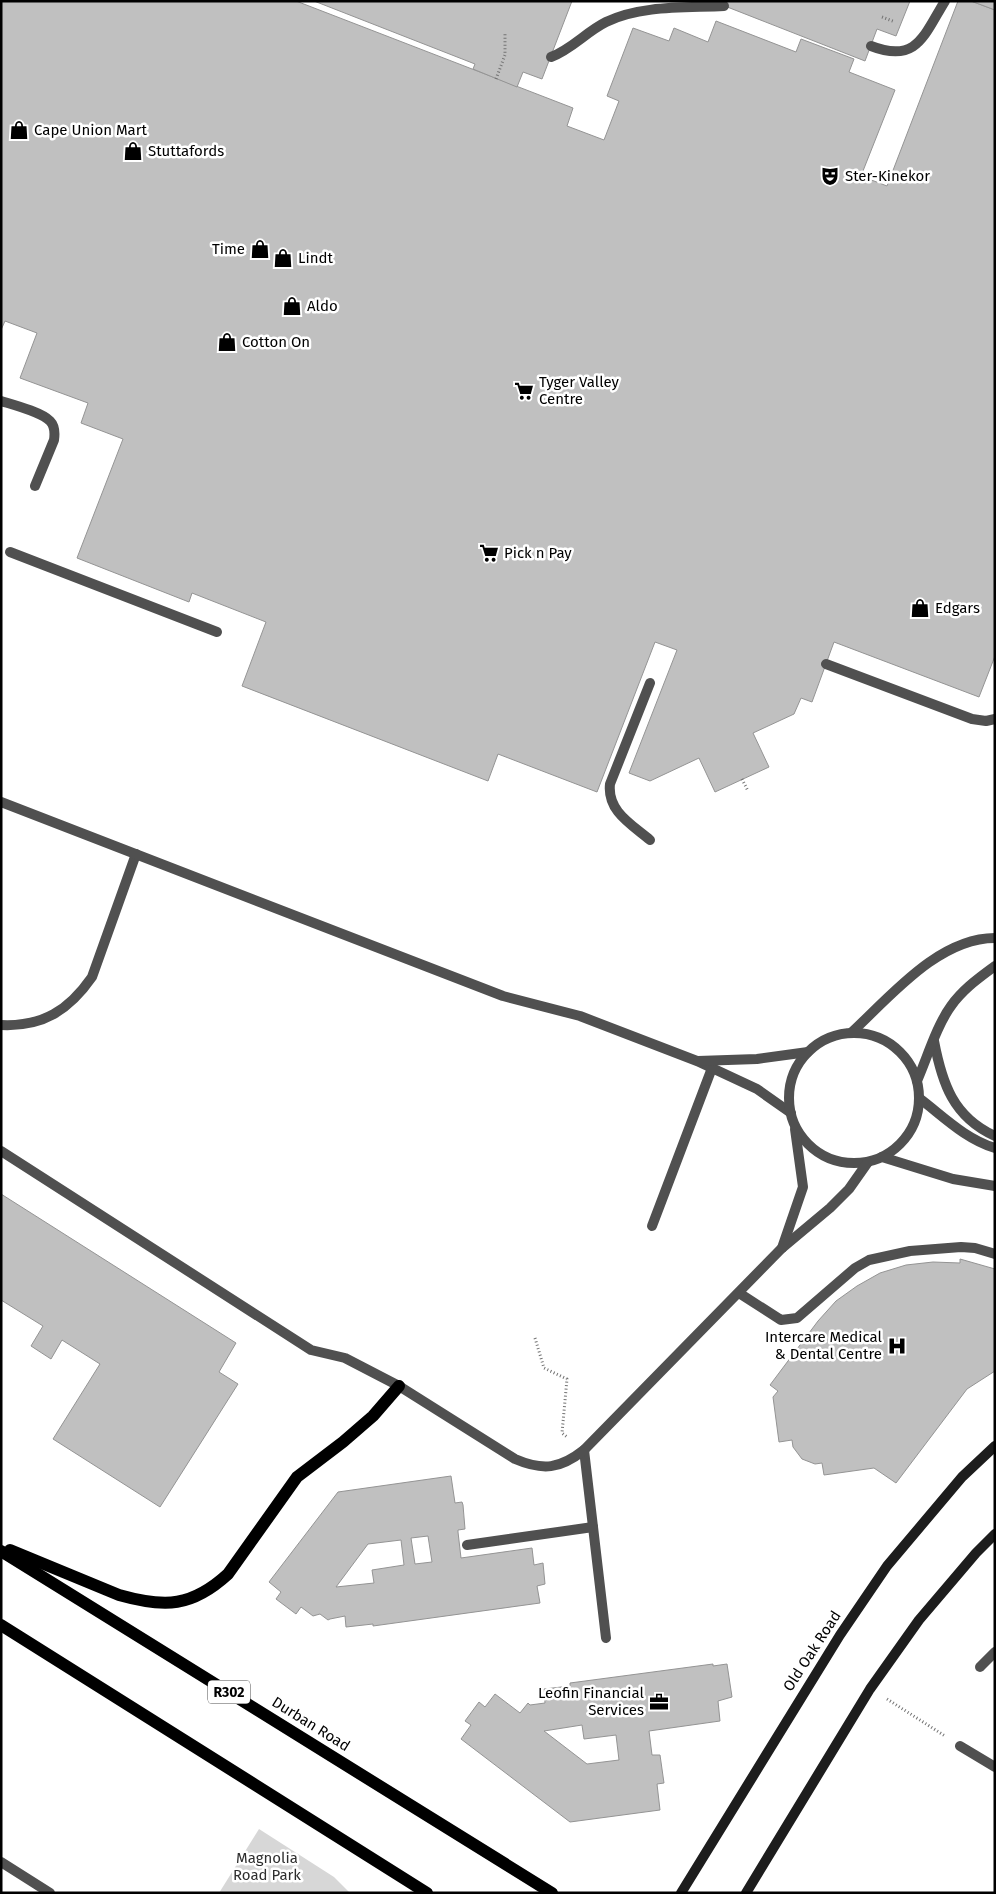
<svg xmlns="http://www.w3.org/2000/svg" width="996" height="1894" font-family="'Fira Sans',sans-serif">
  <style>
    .green { fill: #d7d7d7 }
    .building { fill: #c0c0c0; stroke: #949494; fill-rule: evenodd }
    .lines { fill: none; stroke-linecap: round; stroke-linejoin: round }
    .path { stroke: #727272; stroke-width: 3; stroke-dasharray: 1 2.5; stroke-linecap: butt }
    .lane { stroke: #505050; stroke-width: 10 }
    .street { stroke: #505050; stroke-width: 10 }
    .secondary { stroke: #1d1d1d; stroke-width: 10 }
    .primary { stroke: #000; stroke-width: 12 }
    .labels { text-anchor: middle; stroke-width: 5; stroke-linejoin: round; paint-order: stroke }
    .shield { fill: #fff; stroke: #4c4c4c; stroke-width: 1 }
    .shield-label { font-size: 14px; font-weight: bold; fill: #000 }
    .poi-label { font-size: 15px; fill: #000; stroke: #fff; text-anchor: start }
    .street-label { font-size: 15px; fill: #000; stroke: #fff }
    .park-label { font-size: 15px; fill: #2e2e2e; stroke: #fff }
  </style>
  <rect width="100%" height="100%" fill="#fff"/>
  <path class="green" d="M 259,1829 L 334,1877 L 350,1893 L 219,1893 Z"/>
  <g class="building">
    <path d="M 1,1 L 296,1 L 573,108 L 567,126 L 604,140 L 619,101 L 607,96 L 633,28 L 669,41 L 674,28 L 708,42 L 716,21 L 796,52 L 801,39 L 854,59 L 849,72 L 895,90 L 861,176 L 887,186 L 958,1 L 971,1 L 995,10 L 995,656 L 979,697 L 834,642 L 812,702 L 801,698 L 794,714 L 753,733 L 769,767 L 715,792 L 699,758 L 650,781 L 629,773 L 677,650 L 655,642 L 597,792 L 498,754 L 488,781 L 242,686 L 266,622 L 192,593 L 189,602 L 77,558 L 123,439 L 81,423 L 88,403 L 20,378 L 37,333 L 5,321 L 1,330 Z"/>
    <path d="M 314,1 L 572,1 L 542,79 L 523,72 L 517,87 L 473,69 L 475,64 Z"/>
    <path d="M 712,1 L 910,1 L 896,36 L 877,29 L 865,61 Z"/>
    <path d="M 971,1 L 995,1 L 995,10 Z"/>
    <path d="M 1,1194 L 236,1343 L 219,1372 L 238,1384 L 160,1507 L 53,1439 L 100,1364 L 62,1340 L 51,1359 L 31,1346 L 43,1326 L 1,1300 Z"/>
    <path d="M 960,1259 L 995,1269 L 995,1371 L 967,1389 L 896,1483 L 874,1468 L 824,1475 L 822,1463 L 815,1464 L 802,1459 L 793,1447 L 792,1440 L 779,1442 L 773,1397 L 778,1391 L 770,1385 L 818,1321 L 836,1301 L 857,1286 L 880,1273 L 906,1265 L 933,1262 L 960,1263 Z"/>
    <path d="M 451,1476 L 455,1503 L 462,1502 L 463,1505 L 465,1529 L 458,1530 L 458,1532 L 461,1558 L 532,1548 L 534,1565 L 543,1563 L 545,1584 L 537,1586 L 540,1603 L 373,1626 L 373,1624 L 346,1627 L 345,1616 L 330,1619 L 328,1620 L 320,1614 L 313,1616 L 301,1607 L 296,1614 L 276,1599 L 281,1592 L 269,1582 L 338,1492 ZM 428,1536 L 432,1562 L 415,1564 L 411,1538 ZM 401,1540 L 404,1565 L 372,1570 L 374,1583 L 336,1587 L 368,1544 Z"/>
    <path d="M 713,1664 L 713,1666 L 727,1664 L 732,1697 L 718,1701 L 720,1721 L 649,1731 L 652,1755 L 660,1755 L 664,1783 L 657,1784 L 660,1810 L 570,1822 L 461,1739 L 471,1725 L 465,1721 L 479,1702 L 485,1707 L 495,1694 L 520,1713 L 528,1703 L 530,1705 L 545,1703 L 544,1689 L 570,1686 L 570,1683 ZM 582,1725 L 584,1739 L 616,1735 L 619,1760 L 587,1764 L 544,1731 Z"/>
  </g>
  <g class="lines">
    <g class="path">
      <path d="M 882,17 L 895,22"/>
      <path d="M 496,79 L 505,55 L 505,32"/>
      <path d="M 742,779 L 748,791"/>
      <path d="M 535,1338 L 544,1368 L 567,1379 L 562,1433 L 567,1437"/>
      <path d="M 887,1699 L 945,1736"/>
    </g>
    <g class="lane">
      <path d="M 871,46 C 917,64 924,35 945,1"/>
      <path d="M 551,57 C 572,49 586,32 606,22 C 641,5 686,8 724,6"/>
      <path d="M 1,401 C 14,405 41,412 50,421 C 55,426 55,433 54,440 L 35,486"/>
      <path d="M 10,552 L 217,632"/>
      <path d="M 826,664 L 972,719 L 986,721 L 995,719"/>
      <path d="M 650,840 C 631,824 607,811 610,784 L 650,683"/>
      <path d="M 1,1025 C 43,1027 69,1010 92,977 L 136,854"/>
      <path d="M 652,1226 L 712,1068"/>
      <path d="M 739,1293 L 781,1320 L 797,1318 L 855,1268 L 869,1260 L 910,1251 L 961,1247 L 975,1248 L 995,1254"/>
      <path d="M 584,1450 L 606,1638"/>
      <path d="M 467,1545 L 593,1527"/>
    </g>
    <g class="street">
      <path d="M 1,802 L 503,996 L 580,1016 L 697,1061 L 757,1089 L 791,1113"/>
      <path d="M 851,1033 C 890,997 938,938 995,938"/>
      <circle cx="854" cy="1098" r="65"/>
      <path d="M 934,1041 C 942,1083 953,1117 995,1136"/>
      <path d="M 698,1061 L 757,1059 L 808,1052"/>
      <path d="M 917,1081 C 927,1058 937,1025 951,1006 C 963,989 979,978 995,966"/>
      <path d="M 919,1098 C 943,1116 965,1139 995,1148"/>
      <path d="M 1,1151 L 311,1350 L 345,1358 L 399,1386 L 515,1459 C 543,1471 560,1469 584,1450 L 781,1249 L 830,1208 L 849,1189 L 868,1162"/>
      <path d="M 882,1157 L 953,1179 L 995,1186"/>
      <path d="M 782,1248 L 803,1187 L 795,1129"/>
      <path d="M 980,1667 L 995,1652"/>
      <path d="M 960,1746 L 995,1767"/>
      <path d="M 1,1862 L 50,1893"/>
    </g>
    <g class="secondary">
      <path d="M 681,1893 L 840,1635 L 887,1566 L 962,1477 L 995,1446"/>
      <path d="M 746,1893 L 870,1689 L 919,1620 L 976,1553 L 995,1534"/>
    </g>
    <g class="primary">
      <path d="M 10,1550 L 119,1595 C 165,1608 192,1607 228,1574 L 297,1477 L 343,1442 L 373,1416 L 399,1386"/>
      <path d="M 1,1551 L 552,1893"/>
      <path d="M 1,1625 L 427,1893"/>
    </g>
  </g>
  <defs>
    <g id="shop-bare" transform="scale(1.5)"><path d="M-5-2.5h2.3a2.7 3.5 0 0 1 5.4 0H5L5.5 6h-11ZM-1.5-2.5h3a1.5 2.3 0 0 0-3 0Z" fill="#000" stroke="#fff" stroke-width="2.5" paint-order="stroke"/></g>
    <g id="theatre-bare" transform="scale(1.5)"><path d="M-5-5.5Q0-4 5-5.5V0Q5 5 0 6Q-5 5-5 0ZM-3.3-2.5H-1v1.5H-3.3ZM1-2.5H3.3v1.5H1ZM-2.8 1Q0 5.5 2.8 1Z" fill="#000" stroke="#fff" stroke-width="2.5" paint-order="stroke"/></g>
    <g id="supermarket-bare" transform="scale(1.5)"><path d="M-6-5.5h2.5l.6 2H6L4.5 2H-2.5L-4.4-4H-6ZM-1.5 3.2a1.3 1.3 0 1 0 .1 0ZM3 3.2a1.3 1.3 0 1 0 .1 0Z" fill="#000" stroke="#fff" stroke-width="2.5" paint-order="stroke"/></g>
    <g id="hospital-bare" transform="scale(1.5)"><path d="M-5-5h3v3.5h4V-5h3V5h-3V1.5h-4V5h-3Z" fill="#000" stroke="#fff" stroke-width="2.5" paint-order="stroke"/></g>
    <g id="office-bare" transform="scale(1.5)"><path d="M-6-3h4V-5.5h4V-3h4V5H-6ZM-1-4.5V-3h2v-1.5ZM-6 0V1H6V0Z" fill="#000" stroke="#fff" stroke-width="2.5" paint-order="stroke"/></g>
  </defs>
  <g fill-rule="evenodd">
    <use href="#shop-bare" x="19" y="130"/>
    <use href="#shop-bare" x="133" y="151"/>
    <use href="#theatre-bare" x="830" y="176"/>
    <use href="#shop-bare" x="260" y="249"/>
    <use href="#shop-bare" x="283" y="258"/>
    <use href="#shop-bare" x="292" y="306"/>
    <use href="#shop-bare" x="227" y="342"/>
    <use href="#supermarket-bare" x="524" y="391"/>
    <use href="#supermarket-bare" x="489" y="553"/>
    <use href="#shop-bare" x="920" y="608"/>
    <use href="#hospital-bare" x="897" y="1346"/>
    <use href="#office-bare" x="659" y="1702"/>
  </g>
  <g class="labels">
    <rect class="shield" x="208" y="1680.5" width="42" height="23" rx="4"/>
    <g class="shield-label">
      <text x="229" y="1697">R302</text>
    </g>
    <g class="poi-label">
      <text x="34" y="135">Cape Union Mart</text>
      <text x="148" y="156">Stuttafords</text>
      <text x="845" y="181">Ster-Kinekor</text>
      <text x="245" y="254" text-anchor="end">Time</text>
      <text x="298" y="263">Lindt</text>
      <text x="307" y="311">Aldo</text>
      <text x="242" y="347">Cotton On</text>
      <text x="539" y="387">Tyger Valley<tspan x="539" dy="17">Centre</tspan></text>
      <text x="504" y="558">Pick n Pay</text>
      <text x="935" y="613">Edgars</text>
      <text x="882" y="1342" text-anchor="end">Intercare Medical<tspan x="882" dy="17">&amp; Dental Centre</tspan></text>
      <text x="644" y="1698" text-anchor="end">Leofin Financial<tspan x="644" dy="17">Services</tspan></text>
    </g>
    <g class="street-label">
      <text transform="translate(812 1651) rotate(-57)" y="5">Old Oak Road</text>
      <text transform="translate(311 1724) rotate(32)" y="5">Durban Road</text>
    </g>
    <g class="park-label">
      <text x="267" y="1863">Magnolia<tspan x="267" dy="17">Road Park</tspan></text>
    </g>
  </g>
  <rect width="996" height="1894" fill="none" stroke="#000000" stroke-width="5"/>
</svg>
